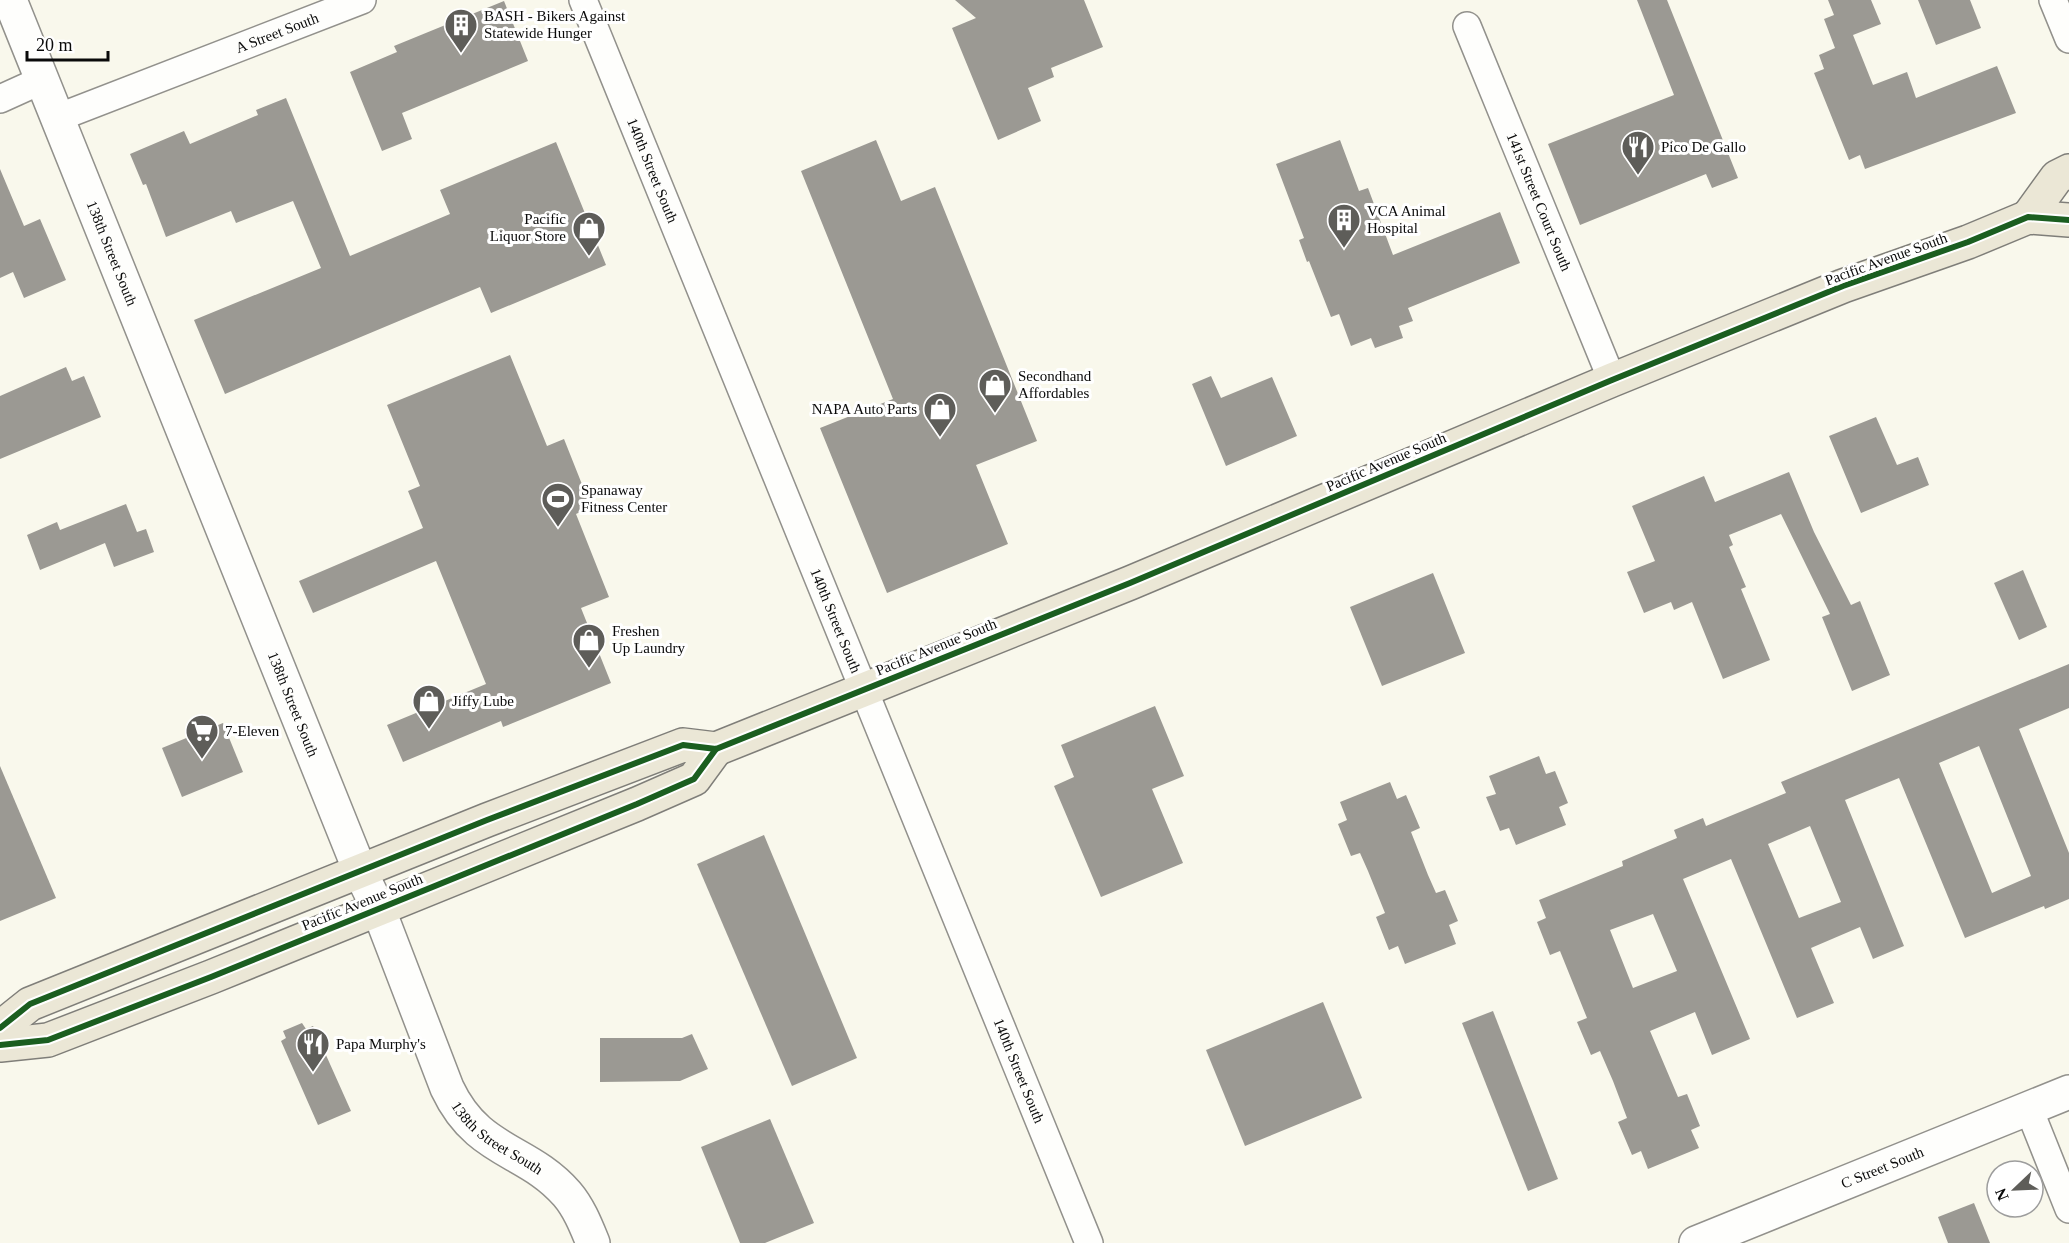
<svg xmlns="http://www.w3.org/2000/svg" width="2069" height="1243" font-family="'Times New Roman',serif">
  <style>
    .building { fill: #9b9993; fill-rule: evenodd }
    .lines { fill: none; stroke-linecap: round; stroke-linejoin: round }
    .minor-casing { stroke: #92918c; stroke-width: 30 }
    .tertiary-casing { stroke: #92918c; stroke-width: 36 }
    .primary-casing { stroke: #7f7e79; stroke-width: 36 }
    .minor { stroke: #fefefc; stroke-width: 27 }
    .tertiary { stroke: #fefefc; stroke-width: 33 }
    .primary { stroke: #ebe7d6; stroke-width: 33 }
    .cycleway-casing { stroke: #fff; stroke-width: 10 }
    .cycleway { stroke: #1b5e20; stroke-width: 6 }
    .labels { text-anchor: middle; stroke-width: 6; stroke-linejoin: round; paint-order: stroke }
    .poi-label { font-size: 15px; fill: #0a0a0a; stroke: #fff; text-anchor: start }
    .street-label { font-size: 15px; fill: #0a0a0a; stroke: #fff }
  </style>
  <rect width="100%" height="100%" fill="#f9f8ec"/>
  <g class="building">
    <path d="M 955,0 L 1084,0 L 1103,47 L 1051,68 L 1054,77 L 1028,88 L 1041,121 L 998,140 L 952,28 L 976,18 Z"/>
    <path d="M 1637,0 L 1667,0 L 1738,178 L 1712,188 L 1706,174 L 1580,225 L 1548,144 L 1674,95 Z"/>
    <path d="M 1828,0 L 1871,0 L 1881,24 L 1853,35 L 1873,85 L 1907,72 L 1916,98 L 1997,66 L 2016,113 L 1865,169 L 1860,155 L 1849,160 L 1814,73 L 1824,69 L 1819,55 L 1835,48 L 1824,19 L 1834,15 Z"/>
    <path d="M 1918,0 L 1970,0 L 1981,28 L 1936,45 Z"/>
    <path d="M 504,1 L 528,61 L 402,113 L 412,139 L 382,151 L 350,72 L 397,52 L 394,46 Z"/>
    <path d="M 286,98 L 350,256 L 450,214 L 440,190 L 556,142 L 606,265 L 491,313 L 480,287 L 225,394 L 194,320 L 321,268 L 293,201 L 236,223 L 231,211 L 166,237 L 146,184 L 143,185 L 130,154 L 184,131 L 190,144 L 258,115 L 256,110 Z"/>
    <path d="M 876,140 L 901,201 L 935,187 L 1037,441 L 976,465 L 1008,544 L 887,593 L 820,428 L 893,399 L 801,171 Z"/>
    <path d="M 1340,140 L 1359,191 L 1368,188 L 1393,255 L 1500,212 L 1520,263 L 1408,308 L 1413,321 L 1399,326 L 1403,338 L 1375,348 L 1371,338 L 1351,346 L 1339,314 L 1331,317 L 1309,261 L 1307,262 L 1299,240 L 1304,238 L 1276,164 Z"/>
    <path d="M 0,169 L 24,226 L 40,219 L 66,280 L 24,298 L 13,272 L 0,278 Z"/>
    <path d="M 510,355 L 547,446 L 564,439 L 591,507 L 576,514 L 609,597 L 581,608 L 611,683 L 503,727 L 501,721 L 403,762 L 387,725 L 486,684 L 436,561 L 313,613 L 299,581 L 423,528 L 408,491 L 420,486 L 387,405 Z"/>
    <path d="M 66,367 L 72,381 L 84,376 L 101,417 L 0,459 L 0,396 Z"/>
    <path d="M 1211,376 L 1221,398 L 1272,377 L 1297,436 L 1226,466 L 1192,384 Z"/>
    <path d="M 1876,417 L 1897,465 L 1918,457 L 1929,485 L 1861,513 L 1829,436 Z"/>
    <path d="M 1789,472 L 1814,532 L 1851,605 L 1860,601 L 1890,675 L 1852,691 L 1822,617 L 1830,614 L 1781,514 L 1729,535 L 1733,545 L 1729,547 L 1746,587 L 1741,589 L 1770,660 L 1723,679 L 1692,602 L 1674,610 L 1671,602 L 1644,613 L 1627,572 L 1655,561 L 1632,506 L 1704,476 L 1715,502 Z"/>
    <path d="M 126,504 L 137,532 L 146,529 L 154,552 L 114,567 L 105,543 L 40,570 L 27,535 L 57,522 L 60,530 Z"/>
    <path d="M 2023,570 L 2047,627 L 2019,640 L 1994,583 Z"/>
    <path d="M 1433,573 L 1465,653 L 1382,686 L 1350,607 Z"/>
    <path d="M 2069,664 L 2069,708 L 2019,729 L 2069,853 L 2069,899 L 2045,909 L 2044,906 L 1965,938 L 1899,778 L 1845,800 L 1904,946 L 1873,959 L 1860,927 L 1811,948 L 1834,1003 L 1797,1018 L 1731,859 L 1683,879 L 1750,1039 L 1712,1055 L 1695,1012 L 1650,1031 L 1678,1097 L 1687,1094 L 1700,1126 L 1691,1130 L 1699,1148 L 1648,1169 L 1641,1151 L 1632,1155 L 1618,1122 L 1627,1118 L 1613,1081 L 1600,1051 L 1591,1055 L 1577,1022 L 1587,1018 L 1560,951 L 1550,955 L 1537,922 L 1546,918 L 1539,900 L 1623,866 L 1622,861 L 1677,838 L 1674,830 L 1703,818 L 1706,826 L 1786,793 L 1781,782 ZM 1979,746 L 2031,876 L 1992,893 L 1939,763 ZM 1810,826 L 1841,902 L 1799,918 L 1768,844 ZM 1653,914 L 1677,971 L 1633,988 L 1610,930 Z"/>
    <path d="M 1155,706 L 1184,776 L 1152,789 L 1183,863 L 1101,897 L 1054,786 L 1074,777 L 1061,745 Z"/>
    <path d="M 223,723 L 243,772 L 182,797 L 162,748 Z"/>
    <path d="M 1539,756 L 1546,774 L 1555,771 L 1568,803 L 1559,807 L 1566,825 L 1516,845 L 1509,828 L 1500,831 L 1486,797 L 1496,794 L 1489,776 Z"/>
    <path d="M 0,766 L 56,898 L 0,921 Z"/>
    <path d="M 1390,782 L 1397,799 L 1406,795 L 1420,828 L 1411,832 L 1428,875 L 1436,893 L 1445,890 L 1458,921 L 1449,925 L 1456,944 L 1405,964 L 1398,946 L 1389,950 L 1376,917 L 1385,913 L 1368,871 L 1360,853 L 1351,856 L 1338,824 L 1347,820 L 1340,802 Z"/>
    <path d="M 764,835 L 857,1058 L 792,1086 L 697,864 Z"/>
    <path d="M 1323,1002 L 1362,1098 L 1245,1146 L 1206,1050 Z"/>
    <path d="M 1493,1011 L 1558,1179 L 1528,1191 L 1462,1023 Z"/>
    <path d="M 302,1023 L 306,1029 L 313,1026 L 351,1111 L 318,1125 L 281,1041 L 286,1038 L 283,1031 Z"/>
    <path d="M 692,1034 L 708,1069 L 680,1081 L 600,1082 L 600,1038 L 682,1038 Z"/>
    <path d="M 770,1119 L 814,1223 L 765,1243 L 740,1243 L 701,1147 Z"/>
    <path d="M 1974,1203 L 1990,1243 L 1948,1243 L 1938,1217 Z"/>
  </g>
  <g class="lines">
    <g class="minor-casing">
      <g id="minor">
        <path id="s1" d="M 583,0 L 1089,1243"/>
        <path d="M 2053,0 L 2069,39"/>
        <path id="s2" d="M 1467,26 L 1612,380"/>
        <path d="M 0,99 L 42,80"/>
        <path id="s3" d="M 57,118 L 362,0"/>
        <path d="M 2029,1109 L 2069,1209"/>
      </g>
    </g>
    <g class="tertiary-casing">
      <g id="tertiary">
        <path id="s4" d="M 10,0 L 360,871 L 378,908 L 447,1088 C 478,1154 527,1148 567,1194 C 579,1208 586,1226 593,1243"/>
        <path id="s5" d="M 1696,1243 L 2069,1092"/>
      </g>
    </g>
    <g class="primary-casing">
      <g id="primary">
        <path d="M 2028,217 L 2057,177 L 2069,171"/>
        <path d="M 0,1028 L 30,1004 L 487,820 L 683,745 L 716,749 L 1130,583 L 1612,380 L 1843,286 L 1968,242 L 2028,217 L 2069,220"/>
        <path d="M 0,1045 L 48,1040 L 211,977 L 637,804 L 694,779 L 716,749"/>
      </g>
    </g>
    <use href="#minor" class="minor"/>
    <use href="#tertiary" class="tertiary"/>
    <use href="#primary" class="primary"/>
    <g class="cycleway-casing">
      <g id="cycleway">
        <path d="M 0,1028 L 30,1004 L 487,820 L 683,745 L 716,749 L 1130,583 L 1612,380 L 1843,286 L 1968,242 L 2028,217 L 2069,220"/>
        <path d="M 0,1045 L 48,1040 L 211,977 L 637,804 L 694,779 L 716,749"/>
      </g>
    </g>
    <use href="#cycleway" class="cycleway"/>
  </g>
  <defs>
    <g id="building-pin" transform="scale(1.725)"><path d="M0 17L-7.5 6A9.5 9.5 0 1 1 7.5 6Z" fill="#5e5d59" stroke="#fff"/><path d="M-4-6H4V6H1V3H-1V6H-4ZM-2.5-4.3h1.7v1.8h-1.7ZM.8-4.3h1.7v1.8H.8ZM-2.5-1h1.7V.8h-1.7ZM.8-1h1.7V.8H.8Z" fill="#fff"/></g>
    <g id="restaurant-pin" transform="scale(1.725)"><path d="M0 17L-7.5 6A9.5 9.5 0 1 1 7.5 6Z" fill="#5e5d59" stroke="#fff"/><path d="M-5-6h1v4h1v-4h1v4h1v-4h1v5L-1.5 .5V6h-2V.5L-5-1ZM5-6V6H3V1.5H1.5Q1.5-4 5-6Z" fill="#fff"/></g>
    <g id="shop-pin" transform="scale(1.725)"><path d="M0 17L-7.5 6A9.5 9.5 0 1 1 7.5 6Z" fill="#5e5d59" stroke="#fff"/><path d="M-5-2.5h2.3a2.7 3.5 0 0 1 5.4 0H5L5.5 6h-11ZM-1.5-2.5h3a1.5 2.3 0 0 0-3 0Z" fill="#fff"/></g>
    <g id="stadium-pin" transform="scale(1.725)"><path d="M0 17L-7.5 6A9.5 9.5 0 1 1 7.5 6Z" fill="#5e5d59" stroke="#fff"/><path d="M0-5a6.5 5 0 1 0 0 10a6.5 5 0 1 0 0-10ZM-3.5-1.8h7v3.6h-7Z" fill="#fff"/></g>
    <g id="supermarket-pin" transform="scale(1.725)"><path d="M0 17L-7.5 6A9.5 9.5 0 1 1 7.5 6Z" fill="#5e5d59" stroke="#fff"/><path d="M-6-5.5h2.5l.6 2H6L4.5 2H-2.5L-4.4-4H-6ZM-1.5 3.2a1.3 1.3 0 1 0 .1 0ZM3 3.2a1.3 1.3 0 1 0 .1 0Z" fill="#fff"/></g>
  </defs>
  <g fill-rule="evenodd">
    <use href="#building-pin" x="461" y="25"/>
    <use href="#restaurant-pin" x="1638" y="147"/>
    <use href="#building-pin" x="1344" y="220"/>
    <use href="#shop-pin" x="589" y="228"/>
    <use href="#shop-pin" x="995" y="385"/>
    <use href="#shop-pin" x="940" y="409"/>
    <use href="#stadium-pin" x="558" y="499"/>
    <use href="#shop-pin" x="589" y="640"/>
    <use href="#shop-pin" x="429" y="701"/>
    <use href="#supermarket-pin" x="202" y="731"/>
    <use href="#restaurant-pin" x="313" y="1044"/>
  </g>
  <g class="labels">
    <g class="poi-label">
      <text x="484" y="21">BASH - Bikers Against<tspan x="484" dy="17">Statewide Hunger</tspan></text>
      <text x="1661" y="152">Pico De Gallo</text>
      <text x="1367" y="216">VCA Animal<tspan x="1367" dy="17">Hospital</tspan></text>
      <text x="566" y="224" text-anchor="end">Pacific<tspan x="566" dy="17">Liquor Store</tspan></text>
      <text x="1018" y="381">Secondhand<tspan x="1018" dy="17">Affordables</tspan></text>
      <text x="917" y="414" text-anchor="end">NAPA Auto Parts</text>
      <text x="581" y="495">Spanaway<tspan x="581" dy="17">Fitness Center</tspan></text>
      <text x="612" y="636">Freshen<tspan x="612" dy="17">Up Laundry</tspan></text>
      <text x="452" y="706">Jiffy Lube</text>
      <text x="225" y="736">7-Eleven</text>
      <text x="336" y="1049">Papa Murphy's</text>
    </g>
    <g class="street-label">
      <text dy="5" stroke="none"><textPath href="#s3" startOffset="236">A Street South</textPath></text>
      <text dy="5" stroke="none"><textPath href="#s1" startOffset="184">140th Street South</textPath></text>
      <text dy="5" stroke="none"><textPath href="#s2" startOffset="190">141st Street Court South</textPath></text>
      <text dy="5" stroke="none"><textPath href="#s4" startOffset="273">138th Street South</textPath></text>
      <text transform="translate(1886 259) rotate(-20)" y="5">Pacific Avenue South</text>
      <text transform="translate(1386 462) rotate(-23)" y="5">Pacific Avenue South</text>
      <text dy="5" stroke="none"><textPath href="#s1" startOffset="670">140th Street South</textPath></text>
      <text transform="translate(936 647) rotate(-22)" y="5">Pacific Avenue South</text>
      <text dy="5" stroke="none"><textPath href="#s4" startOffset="759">138th Street South</textPath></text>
      <text transform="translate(362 902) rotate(-22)" y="5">Pacific Avenue South</text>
      <text dy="5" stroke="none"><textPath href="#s1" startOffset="1156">140th Street South</textPath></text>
      <text dy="5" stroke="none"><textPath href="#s4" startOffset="1245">138th Street South</textPath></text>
      <text dy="5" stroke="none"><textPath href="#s5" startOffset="201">C Street South</textPath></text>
    </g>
  </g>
  <g transform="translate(2015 1189) rotate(247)"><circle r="28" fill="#ffffff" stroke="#9d9d9d" stroke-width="1.5"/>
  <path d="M0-4.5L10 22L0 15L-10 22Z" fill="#5e5d59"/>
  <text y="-9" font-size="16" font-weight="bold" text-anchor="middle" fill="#0a0a0a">N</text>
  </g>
  <path d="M27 51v9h81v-9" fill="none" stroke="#0a0a0a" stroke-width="3"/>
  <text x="36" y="51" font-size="18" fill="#0a0a0a" stroke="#ffffff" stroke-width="4.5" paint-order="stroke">20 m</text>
</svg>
